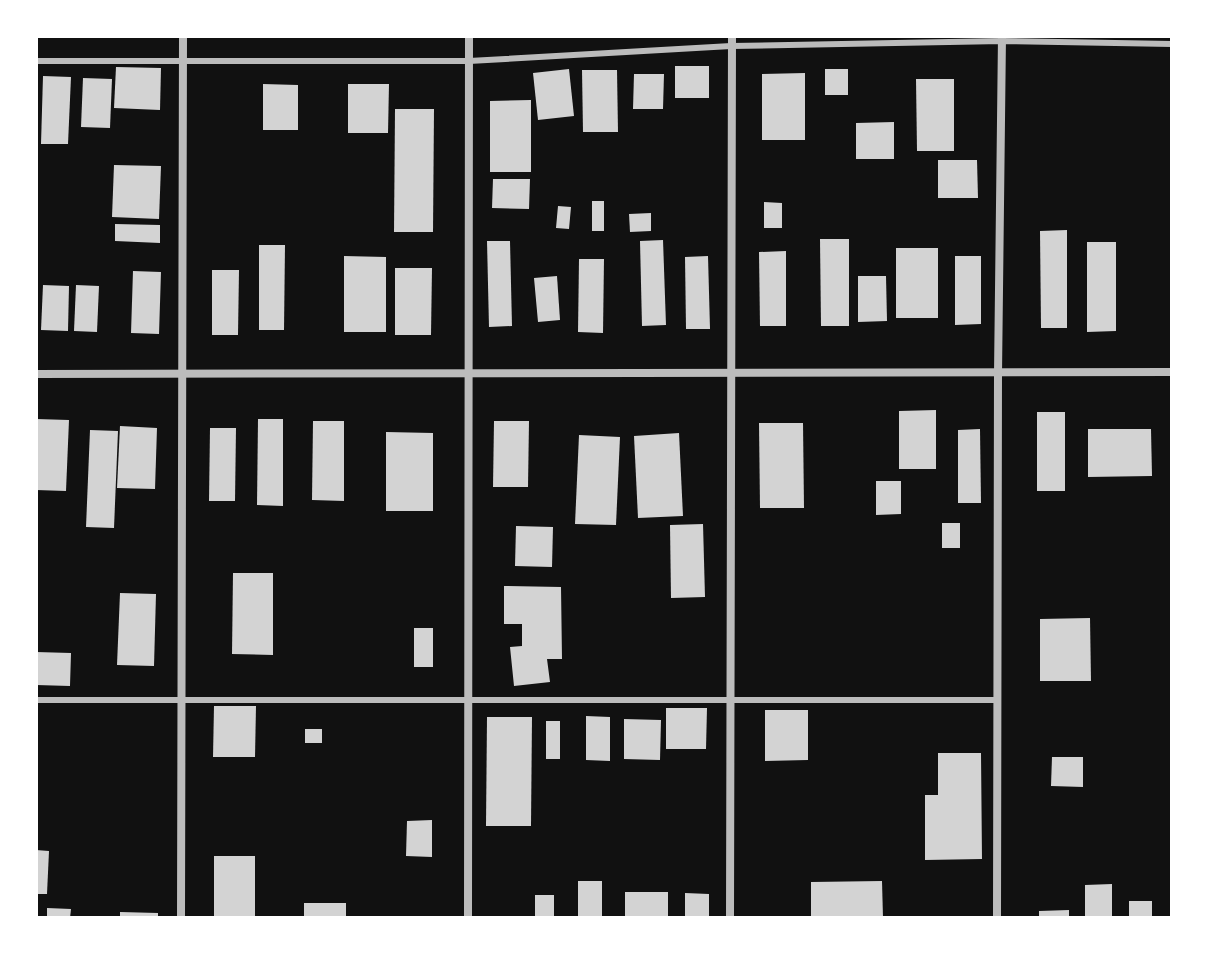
<svg xmlns="http://www.w3.org/2000/svg" width="1208" height="954" font-family="'Space Grotesk',sans-serif">
  <style>
    .building { fill: #d3d3d3 }
    .lines { fill: none; stroke-linecap: round; stroke-linejoin: round }
    .service { stroke: #bcbcbc; stroke-width: 6 }
    .minor { stroke: #bcbcbc; stroke-width: 8 }
  </style>
  <rect width="100%" height="100%" fill="#111"/>
  <g class="building">
    <rect x="675" y="66" width="34" height="32"/>
    <path d="M 116,67 L 161,68 L 160,110 L 114,108 Z"/>
    <path d="M 569,69 L 574,116 L 538,120 L 533,73 Z"/>
    <rect x="825" y="69" width="23" height="26"/>
    <path d="M 582,70 L 617,70 L 618,132 L 583,132 Z"/>
    <path d="M 805,73 L 805,140 L 762,140 L 762,74 Z"/>
    <path d="M 634,74 L 664,74 L 663,109 L 633,109 Z"/>
    <path d="M 43,76 L 71,77 L 68,144 L 41,144 Z"/>
    <path d="M 83,78 L 112,79 L 110,128 L 81,127 Z"/>
    <path d="M 916,79 L 954,79 L 954,151 L 917,151 Z"/>
    <path d="M 263,84 L 298,85 L 298,130 L 263,130 Z"/>
    <path d="M 348,84 L 389,84 L 388,133 L 348,133 Z"/>
    <path d="M 531,100 L 531,172 L 490,172 L 490,101 Z"/>
    <path d="M 395,109 L 434,109 L 433,232 L 394,232 Z"/>
    <path d="M 894,122 L 894,159 L 856,159 L 856,123 Z"/>
    <path d="M 938,160 L 977,160 L 978,198 L 938,198 Z"/>
    <path d="M 114,165 L 161,166 L 159,219 L 112,217 Z"/>
    <path d="M 493,179 L 530,179 L 529,209 L 492,208 Z"/>
    <rect x="592" y="201" width="12" height="30"/>
    <path d="M 764,202 L 782,203 L 782,228 L 764,228 Z"/>
    <path d="M 558,206 L 571,207 L 569,229 L 556,228 Z"/>
    <path d="M 651,213 L 651,231 L 630,232 L 629,214 Z"/>
    <path d="M 115,224 L 160,225 L 160,243 L 115,241 Z"/>
    <path d="M 1067,230 L 1067,328 L 1041,328 L 1040,231 Z"/>
    <path d="M 820,239 L 849,239 L 849,326 L 821,326 Z"/>
    <path d="M 663,240 L 666,325 L 642,326 L 640,241 Z"/>
    <path d="M 487,241 L 510,241 L 512,326 L 489,327 Z"/>
    <path d="M 1087,242 L 1116,242 L 1116,331 L 1087,332 Z"/>
    <path d="M 259,245 L 285,245 L 284,330 L 259,330 Z"/>
    <rect x="896" y="248" width="42" height="70"/>
    <path d="M 786,251 L 786,326 L 760,326 L 759,252 Z"/>
    <path d="M 344,256 L 386,257 L 386,332 L 344,332 Z"/>
    <path d="M 708,256 L 710,329 L 686,329 L 685,257 Z"/>
    <path d="M 955,256 L 981,256 L 981,324 L 955,325 Z"/>
    <path d="M 579,259 L 604,259 L 603,333 L 578,332 Z"/>
    <path d="M 395,268 L 432,268 L 431,335 L 395,335 Z"/>
    <path d="M 212,270 L 239,270 L 238,335 L 212,335 Z"/>
    <path d="M 133,271 L 161,272 L 159,334 L 131,333 Z"/>
    <path d="M 557,276 L 560,320 L 538,322 L 534,278 Z"/>
    <path d="M 858,276 L 886,276 L 887,321 L 858,322 Z"/>
    <path d="M 43,285 L 69,286 L 68,331 L 41,330 Z"/>
    <path d="M 76,285 L 99,286 L 97,332 L 74,331 Z"/>
    <path d="M 936,410 L 936,469 L 899,469 L 899,411 Z"/>
    <rect x="1037" y="412" width="28" height="79"/>
    <path d="M 36,419 L 69,420 L 66,491 L 36,490 Z"/>
    <path d="M 258,419 L 283,419 L 283,506 L 257,505 Z"/>
    <path d="M 313,421 L 344,421 L 344,501 L 312,500 Z"/>
    <path d="M 494,421 L 529,421 L 528,487 L 493,487 Z"/>
    <path d="M 759,423 L 803,423 L 804,508 L 760,508 Z"/>
    <path d="M 120,426 L 157,428 L 155,489 L 117,488 Z"/>
    <path d="M 210,428 L 236,428 L 235,501 L 209,501 Z"/>
    <path d="M 980,429 L 981,503 L 958,503 L 958,430 Z"/>
    <path d="M 1088,429 L 1151,429 L 1152,476 L 1088,477 Z"/>
    <path d="M 90,430 L 118,431 L 114,528 L 86,527 Z"/>
    <path d="M 386,432 L 433,433 L 433,511 L 386,511 Z"/>
    <path d="M 679,433 L 683,516 L 638,518 L 634,436 Z"/>
    <path d="M 579,435 L 620,437 L 616,525 L 575,524 Z"/>
    <path d="M 876,481 L 901,481 L 901,514 L 876,515 Z"/>
    <rect x="942" y="523" width="18" height="25"/>
    <path d="M 703,524 L 705,597 L 671,598 L 670,525 Z"/>
    <path d="M 516,526 L 553,527 L 552,567 L 515,566 Z"/>
    <path d="M 233,573 L 273,573 L 273,655 L 232,654 Z"/>
    <path d="M 504,586 L 561,587 L 562,659 L 547,659 L 550,682 L 514,686 L 510,647 L 522,646 L 522,624 L 504,624 Z"/>
    <path d="M 120,593 L 156,594 L 154,666 L 117,665 Z"/>
    <path d="M 1090,618 L 1091,681 L 1040,681 L 1040,619 Z"/>
    <rect x="414" y="628" width="19" height="39"/>
    <path d="M 36,652 L 71,653 L 70,686 L 36,685 Z"/>
    <path d="M 214,706 L 256,706 L 255,757 L 213,757 Z"/>
    <path d="M 666,708 L 707,708 L 706,749 L 666,749 Z"/>
    <path d="M 765,710 L 808,710 L 808,760 L 765,761 Z"/>
    <path d="M 586,716 L 610,717 L 610,761 L 586,760 Z"/>
    <path d="M 487,717 L 532,717 L 531,826 L 486,826 Z"/>
    <path d="M 624,719 L 661,720 L 660,760 L 624,759 Z"/>
    <rect x="546" y="721" width="14" height="38"/>
    <rect x="305" y="729" width="17" height="14"/>
    <path d="M 938,753 L 981,753 L 982,859 L 925,860 L 925,795 L 938,795 Z"/>
    <path d="M 1052,757 L 1083,757 L 1083,787 L 1051,786 Z"/>
    <path d="M 432,820 L 432,857 L 406,856 L 407,821 Z"/>
    <path d="M 36,850 L 49,851 L 47,894 L 36,894 Z"/>
    <rect x="214" y="856" width="41" height="62"/>
    <rect x="578" y="881" width="24" height="37"/>
    <path d="M 882,881 L 883,918 L 811,918 L 811,882 Z"/>
    <path d="M 1112,884 L 1112,918 L 1085,918 L 1085,885 Z"/>
    <rect x="625" y="892" width="43" height="26"/>
    <path d="M 685,893 L 709,894 L 709,918 L 685,918 Z"/>
    <rect x="535" y="895" width="19" height="23"/>
    <rect x="1129" y="901" width="23" height="17"/>
    <rect x="304" y="903" width="42" height="15"/>
    <path d="M 47,908 L 71,909 L 70,918 L 47,918 Z"/>
    <path d="M 1069,910 L 1069,918 L 1039,918 L 1039,911 Z"/>
    <path d="M 120,912 L 158,913 L 158,918 L 120,918 Z"/>
  </g>
  <g class="lines">
    <g class="service">
      <path d="M 36,61 L 469,61 L 731,46 L 1002,41 L 1172,44"/>
      <path d="M 36,700 L 997,700"/>
    </g>
    <g class="minor">
      <path d="M 36,374 L 1172,372"/>
      <path d="M 181,918 L 183,36"/>
      <path d="M 468,918 L 469,36"/>
      <path d="M 730,918 L 732,36"/>
      <path d="M 997,918 L 998,374 L 1002,36"/>
    </g>
  </g>
  <rect width="1208" height="954" fill="none" stroke="#ffffff" stroke-width="76"/>
</svg>
